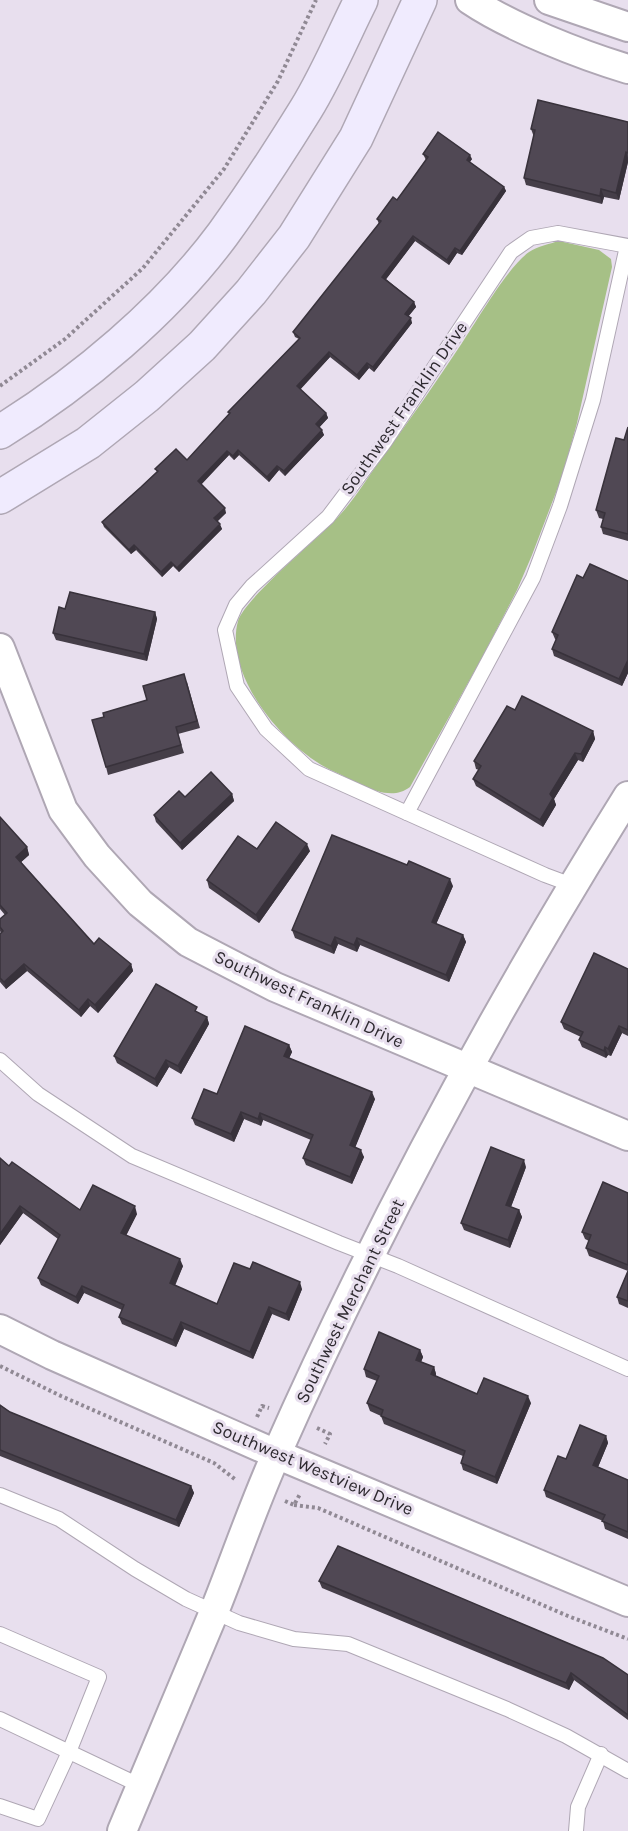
<svg xmlns="http://www.w3.org/2000/svg" width="628" height="1831" font-family="Karla,sans-serif">
  <style>
    .grass { fill: #a6c086 }
    .lines { fill: none; stroke-linecap: round; stroke-linejoin: round }
    .lane-casing { stroke: #afa7b4; stroke-width: 16 }
    .street-casing { stroke: #afa7b4; stroke-width: 32 }
    .secondary-casing { stroke: #afa7b4; stroke-width: 36 }
    .path { stroke: #908994; stroke-width: 4; stroke-dasharray: 3 3; stroke-linecap: butt }
    .lane { stroke: #fff; stroke-width: 14 }
    .street { stroke: #fff; stroke-width: 28 }
    .secondary { stroke: #f0ebfe; stroke-width: 33 }
    .wall { fill: #453e48 }
    .shaded-wall { fill: #38323b }
    .building { fill: #504854; stroke: #38323b; stroke-width: 1.5 }
    .labels { text-anchor: middle; stroke-width: 6; stroke-linejoin: round; paint-order: stroke }
    .street-label { font-size: 18px; fill: #2e2a30; stroke: #e8dfee }
  </style>
  <rect width="100%" height="100%" fill="#e8dfee"/>
  <path class="grass" d="M 559,241 L 599,250 L 611,259 L 612,267 L 577,423 L 563,474 L 532,555 L 517,590 L 483,656 L 410,787 C 388,804 358,782 335,772 C 287,751 223,677 238,621 C 244,599 319,538 338,517 C 356,498 369,475 384,455 C 411,418 437,381 462,343 C 478,319 507,268 529,252 C 538,246 549,244 559,241 Z"/>
  <g class="lines">
    <g class="lane-casing">
      <g id="lane">
        <path d="M 407,813 L 533,578 L 560,506 L 593,400 L 627,246"/>
        <path d="M 572,885 L 545,875 L 309,769 L 266,729 L 237,686 L 225,630 L 236,605 L 252,586 L 328,517 L 384,443 L 511,252 L 531,238 L 558,233 L 628,246"/>
        <path d="M 0,1060 L 38,1094 L 132,1156 L 339,1243 L 398,1266 L 628,1369"/>
        <path d="M 0,1495 L 59,1519 L 135,1569 L 186,1599 L 239,1623 L 294,1639 L 348,1644 L 507,1709 L 566,1736 L 628,1771"/>
        <path d="M 0,1634 L 99,1677 L 69,1752 L 38,1819 L 0,1806"/>
        <path d="M 0,1719 L 141,1786"/>
        <path d="M 576,1831 L 578,1807 L 601,1754"/>
      </g>
    </g>
    <g class="street-casing">
      <g id="street">
        <path d="M 470,0 C 510,27 581,55 628,69"/>
        <path d="M 549,0 L 628,27"/>
        <path d="M 0,648 L 63,810 L 97,856 L 140,903 L 188,942 L 275,987 L 628,1136"/>
        <path d="M 0,1329 L 52,1355 L 276,1454 L 628,1602"/>
        <path d="M 122,1831 C 152,1758 184,1685 214,1612 C 235,1560 253,1506 276,1455 C 377,1227 496,1007 628,796"/>
      </g>
    </g>
    <g class="secondary-casing">
      <g id="secondary">
        <path d="M 0,432 C 81,382 166,311 223,234 C 252,194 280,151 306,109 C 327,75 343,36 361,0"/>
        <path d="M 0,497 L 88,443 L 147,396 L 202,346 L 251,292 L 294,237 L 356,138 L 420,0"/>
      </g>
    </g>
    <g class="path">
      <path d="M 0,386 L 65,339 L 143,268 L 224,169 L 278,81 L 316,0"/>
      <path d="M 0,1366 L 61,1396 L 214,1463 L 236,1480"/>
      <path d="M 257,1417 L 262,1406 L 269,1408"/>
      <path d="M 317,1428 L 330,1434 L 325,1444"/>
      <path d="M 285,1501 L 294,1505 L 300,1494"/>
      <path d="M 294,1505 L 318,1508 L 568,1616 L 628,1639"/>
    </g>
    <use href="#lane" class="lane"/>
    <use href="#street" class="street"/>
    <use href="#secondary" class="secondary"/>
  </g>
  <g class="wall">
    <path d="M 628,122 L 628,162 L 619,200 L 604,197 L 602,204 L 526,185 L 524,178 L 534,137 L 531,129 Z"/>
    <path d="M 423,154 L 472,159 L 470,162 L 504,187 L 506,191 L 462,255 L 457,253 L 449,265 L 415,241 L 386,279 L 414,302 L 416,307 L 408,317 L 412,323 L 374,372 L 369,368 L 359,380 L 330,357 L 300,389 L 326,413 L 328,418 L 319,427 L 324,435 L 285,476 L 279,470 L 269,482 L 239,455 L 234,460 L 229,455 L 201,484 L 226,513 L 217,521 L 222,529 L 179,572 L 173,566 L 162,577 L 136,550 L 131,554 L 104,527 L 102,522 L 141,487 L 157,472 L 155,469 L 187,460 L 229,414 L 228,412 L 299,339 L 295,337 L 293,332 L 379,224 L 377,219 L 397,200 L 413,178 L 426,160 Z"/>
    <path d="M 628,427 L 628,541 L 603,534 L 601,527 L 603,519 L 599,518 L 596,510 L 624,440 Z"/>
    <path d="M 583,578 L 628,581 L 628,673 L 622,686 L 554,656 L 552,649 L 556,640 L 555,639 L 552,632 Z"/>
    <path d="M 65,609 L 155,612 L 157,619 L 147,661 L 56,640 L 53,633 Z"/>
    <path d="M 187,682 L 200,728 L 178,734 L 184,753 L 108,775 L 106,767 L 104,717 L 147,700 Z"/>
    <path d="M 515,710 L 593,731 L 595,739 L 583,762 L 578,760 L 554,799 L 556,805 L 543,827 L 476,786 L 473,779 L 479,770 L 476,769 L 474,761 Z"/>
    <path d="M 232,794 L 234,801 L 182,850 L 156,822 L 154,815 L 185,797 Z"/>
    <path d="M 0,817 L 27,847 L 29,855 L 21,862 L 94,944 L 131,964 L 133,971 L 98,1013 L 90,1006 L 81,1017 L 27,971 L 6,989 L 0,982 L 0,934 L 1,933 L 0,931 L 0,919 L 5,915 L 0,909 Z"/>
    <path d="M 257,849 L 310,851 L 259,923 L 209,888 L 207,880 Z"/>
    <path d="M 453,886 L 436,924 L 463,935 L 466,942 L 449,982 L 360,945 L 357,952 L 338,944 L 334,954 L 295,938 L 292,930 Z"/>
    <path d="M 628,969 L 628,1036 L 622,1033 L 611,1056 L 608,1055 L 606,1058 L 582,1047 L 579,1040 L 581,1037 L 564,1029 L 561,1022 Z"/>
    <path d="M 199,1013 L 207,1017 L 209,1024 L 181,1074 L 169,1067 L 157,1087 L 117,1063 L 114,1056 Z"/>
    <path d="M 289,1045 L 292,1052 L 289,1058 L 375,1099 L 355,1147 L 364,1157 L 352,1184 L 306,1165 L 303,1158 L 311,1140 L 263,1120 L 261,1126 L 244,1119 L 234,1142 L 195,1125 L 192,1118 L 217,1094 Z"/>
    <path d="M 0,1158 L 9,1166 L 80,1210 L 137,1214 L 126,1235 L 183,1266 L 175,1286 L 217,1304 L 250,1269 L 302,1289 L 289,1321 L 272,1314 L 253,1359 L 184,1329 L 176,1347 L 122,1324 L 119,1317 L 122,1310 L 84,1293 L 78,1304 L 41,1285 L 38,1278 L 58,1239 L 23,1213 L 0,1245 Z"/>
    <path d="M 526,1167 L 511,1207 L 519,1210 L 522,1217 L 510,1248 L 464,1230 L 461,1223 Z"/>
    <path d="M 628,1193 L 628,1308 L 619,1304 L 617,1297 L 628,1271 L 589,1256 L 586,1248 L 589,1241 L 585,1239 L 582,1232 Z"/>
    <path d="M 420,1350 L 423,1357 L 421,1362 L 434,1367 L 436,1374 L 436,1376 L 477,1394 L 531,1403 L 497,1484 L 463,1470 L 461,1463 L 463,1456 L 384,1424 L 381,1416 L 370,1411 L 367,1403 L 377,1381 L 366,1377 L 364,1369 Z"/>
    <path d="M 0,1405 L 10,1412 L 191,1486 L 194,1493 L 179,1527 L 0,1456 Z"/>
    <path d="M 606,1436 L 608,1443 L 598,1467 L 628,1480 L 628,1539 L 605,1529 L 603,1521 L 546,1497 L 544,1490 L 566,1459 Z"/>
    <path d="M 319,1581 L 628,1675 L 628,1720 L 574,1680 L 569,1690 L 322,1588 Z"/>
  </g>
  <g class="shaded-wall">
    <path d="M 626,152 L 628,158 L 628,162 L 619,200 L 616,193 Z"/>
    <path d="M 470,155 L 472,159 L 468,164 L 467,160 Z"/>
    <path d="M 504,187 L 506,191 L 462,255 L 460,251 Z"/>
    <path d="M 601,189 L 604,197 L 602,204 L 600,196 Z"/>
    <path d="M 413,236 L 415,241 L 384,282 L 382,277 Z"/>
    <path d="M 455,248 L 457,253 L 449,265 L 447,260 Z"/>
    <path d="M 414,302 L 416,307 L 406,319 L 405,314 Z"/>
    <path d="M 411,318 L 412,323 L 374,372 L 373,367 Z"/>
    <path d="M 329,352 L 330,357 L 299,391 L 297,386 Z"/>
    <path d="M 367,363 L 369,368 L 359,380 L 357,375 Z"/>
    <path d="M 326,413 L 328,418 L 318,429 L 316,424 Z"/>
    <path d="M 322,430 L 324,435 L 285,476 L 284,471 Z"/>
    <path d="M 238,450 L 239,455 L 234,460 L 233,456 Z"/>
    <path d="M 227,451 L 229,455 L 200,486 L 198,481 Z"/>
    <path d="M 277,466 L 279,470 L 269,482 L 267,477 Z"/>
    <path d="M 225,508 L 226,513 L 216,523 L 214,518 Z"/>
    <path d="M 220,524 L 222,529 L 179,572 L 177,568 Z"/>
    <path d="M 134,545 L 136,550 L 131,554 L 129,550 Z"/>
    <path d="M 171,562 L 173,566 L 162,577 L 161,572 Z"/>
    <path d="M 155,612 L 157,619 L 147,661 L 144,654 Z"/>
    <path d="M 628,660 L 628,673 L 622,686 L 619,679 Z"/>
    <path d="M 593,731 L 595,739 L 583,762 L 581,754 Z"/>
    <path d="M 575,753 L 578,760 L 554,799 L 556,805 L 543,827 L 540,820 L 550,794 Z"/>
    <path d="M 232,794 L 234,801 L 182,850 L 180,843 Z"/>
    <path d="M 307,844 L 310,851 L 259,923 L 256,915 Z"/>
    <path d="M 27,847 L 29,855 L 19,864 L 16,857 Z"/>
    <path d="M 450,879 L 453,886 L 434,929 L 432,922 Z"/>
    <path d="M 463,935 L 466,942 L 449,982 L 446,975 Z"/>
    <path d="M 335,937 L 338,944 L 334,954 L 331,946 Z"/>
    <path d="M 357,938 L 360,945 L 357,952 L 354,945 Z"/>
    <path d="M 24,964 L 27,971 L 6,989 L 4,982 Z"/>
    <path d="M 131,964 L 133,971 L 98,1013 L 95,1005 Z"/>
    <path d="M 88,999 L 90,1006 L 81,1017 L 79,1010 Z"/>
    <path d="M 207,1017 L 209,1024 L 181,1074 L 178,1066 Z"/>
    <path d="M 619,1026 L 622,1033 L 611,1056 L 608,1049 Z"/>
    <path d="M 289,1045 L 292,1052 L 287,1063 L 284,1056 Z"/>
    <path d="M 605,1047 L 608,1055 L 606,1058 L 604,1051 Z"/>
    <path d="M 166,1060 L 169,1067 L 157,1087 L 155,1079 Z"/>
    <path d="M 372,1092 L 375,1099 L 353,1153 L 350,1145 Z"/>
    <path d="M 241,1112 L 244,1119 L 234,1142 L 231,1134 Z"/>
    <path d="M 260,1113 L 263,1120 L 261,1126 L 258,1119 Z"/>
    <path d="M 361,1150 L 364,1157 L 352,1184 L 350,1177 Z"/>
    <path d="M 524,1160 L 526,1167 L 509,1212 L 506,1205 Z"/>
    <path d="M 20,1206 L 23,1213 L 0,1245 L 0,1234 Z"/>
    <path d="M 135,1206 L 137,1214 L 124,1240 L 121,1233 Z"/>
    <path d="M 519,1210 L 522,1217 L 510,1248 L 508,1240 Z"/>
    <path d="M 180,1259 L 183,1266 L 172,1291 L 170,1283 Z"/>
    <path d="M 300,1282 L 302,1289 L 289,1321 L 286,1314 Z"/>
    <path d="M 82,1286 L 84,1293 L 78,1304 L 76,1297 Z"/>
    <path d="M 269,1307 L 272,1314 L 253,1359 L 250,1352 Z"/>
    <path d="M 181,1322 L 184,1329 L 176,1347 L 173,1340 Z"/>
    <path d="M 420,1350 L 423,1357 L 419,1367 L 416,1360 Z"/>
    <path d="M 434,1367 L 436,1374 L 433,1381 L 431,1374 Z"/>
    <path d="M 528,1396 L 531,1403 L 497,1484 L 495,1477 Z"/>
    <path d="M 606,1436 L 608,1443 L 596,1472 L 593,1465 Z"/>
    <path d="M 191,1486 L 194,1493 L 179,1527 L 176,1520 Z"/>
    <path d="M 571,1673 L 574,1680 L 569,1690 L 566,1683 Z"/>
  </g>
  <g class="building">
    <path d="M 538,100 L 628,122 L 628,153 L 626,152 L 616,193 L 601,189 L 600,196 L 524,178 L 535,130 L 531,129 Z"/>
    <path d="M 438,132 L 470,155 L 467,160 L 504,187 L 460,251 L 455,248 L 447,260 L 413,236 L 382,277 L 414,302 L 405,314 L 411,318 L 373,367 L 367,363 L 357,375 L 329,352 L 297,386 L 326,413 L 316,424 L 322,430 L 284,471 L 277,466 L 267,477 L 238,450 L 233,456 L 227,451 L 198,481 L 225,508 L 214,518 L 220,524 L 177,568 L 171,562 L 161,572 L 134,545 L 129,550 L 102,522 L 141,487 L 158,471 L 155,469 L 176,449 L 187,460 L 230,413 L 228,412 L 300,338 L 293,332 L 381,221 L 377,219 L 393,197 L 397,200 L 413,178 L 428,157 L 423,154 Z"/>
    <path d="M 628,427 L 628,534 L 601,527 L 605,513 L 596,510 L 616,438 L 624,440 Z"/>
    <path d="M 590,564 L 628,581 L 628,660 L 619,679 L 552,649 L 558,635 L 552,632 L 577,575 L 583,578 Z"/>
    <path d="M 70,592 L 155,612 L 144,654 L 53,633 L 59,607 L 65,609 Z"/>
    <path d="M 184,674 L 197,721 L 176,727 L 181,745 L 106,767 L 92,720 L 104,717 L 103,713 L 147,700 L 143,686 Z"/>
    <path d="M 522,696 L 593,731 L 581,754 L 575,753 L 550,794 L 553,798 L 540,820 L 473,779 L 481,766 L 474,761 L 507,706 L 515,710 Z"/>
    <path d="M 211,772 L 232,794 L 180,843 L 154,815 L 179,791 L 185,797 Z"/>
    <path d="M 0,817 L 27,847 L 16,857 L 94,944 L 99,938 L 131,964 L 95,1005 L 88,999 L 79,1010 L 24,964 L 4,982 L 0,978 L 0,934 L 3,931 L 0,927 L 0,919 L 7,913 L 0,905 Z"/>
    <path d="M 276,822 L 307,844 L 256,915 L 207,880 L 238,836 L 257,849 Z"/>
    <path d="M 332,835 L 407,865 L 409,861 L 450,879 L 432,922 L 463,935 L 446,975 L 357,938 L 354,945 L 335,937 L 331,946 L 292,930 Z"/>
    <path d="M 594,953 L 628,969 L 628,1030 L 619,1026 L 608,1049 L 605,1047 L 604,1051 L 579,1040 L 583,1032 L 561,1022 Z"/>
    <path d="M 156,984 L 197,1007 L 195,1011 L 207,1017 L 178,1066 L 166,1060 L 155,1079 L 114,1056 Z"/>
    <path d="M 245,1026 L 289,1045 L 284,1056 L 372,1092 L 350,1145 L 361,1150 L 350,1177 L 303,1158 L 313,1135 L 260,1113 L 258,1119 L 241,1112 L 231,1134 L 192,1118 L 204,1089 L 217,1094 Z"/>
    <path d="M 491,1147 L 524,1160 L 506,1205 L 519,1210 L 508,1240 L 461,1223 Z"/>
    <path d="M 0,1158 L 9,1166 L 12,1162 L 80,1210 L 93,1185 L 135,1206 L 121,1233 L 180,1259 L 170,1283 L 217,1304 L 234,1263 L 250,1269 L 253,1262 L 300,1282 L 286,1314 L 269,1307 L 250,1352 L 181,1322 L 173,1340 L 119,1317 L 124,1305 L 82,1286 L 76,1297 L 38,1278 L 60,1235 L 20,1206 L 0,1234 Z"/>
    <path d="M 603,1182 L 628,1193 L 628,1265 L 586,1248 L 591,1235 L 582,1232 Z"/>
    <path d="M 628,1271 L 628,1301 L 617,1297 Z"/>
    <path d="M 379,1332 L 420,1350 L 416,1360 L 434,1367 L 431,1374 L 477,1394 L 484,1378 L 528,1396 L 495,1477 L 461,1463 L 465,1451 L 381,1416 L 383,1410 L 367,1403 L 379,1376 L 364,1369 Z"/>
    <path d="M 0,1405 L 10,1412 L 191,1486 L 176,1520 L 0,1450 Z"/>
    <path d="M 580,1425 L 606,1436 L 593,1465 L 628,1480 L 628,1532 L 602,1521 L 605,1515 L 544,1490 L 558,1456 L 566,1459 Z"/>
    <path d="M 338,1546 L 603,1658 L 628,1675 L 628,1715 L 571,1673 L 566,1683 L 319,1581 Z"/>
  </g>
  <g class="labels">
    <g class="street-label">
      <text transform="translate(404 408) rotate(-55)" y="6">Southwest Franklin Drive</text>
      <text transform="translate(309 999) rotate(25)" y="6">Southwest Franklin Drive</text>
      <text transform="translate(350 1301) rotate(-64)" y="6">Southwest Merchant Street</text>
      <text transform="translate(313 1468) rotate(23)" y="6">Southwest Westview Drive</text>
    </g>
  </g>
</svg>
